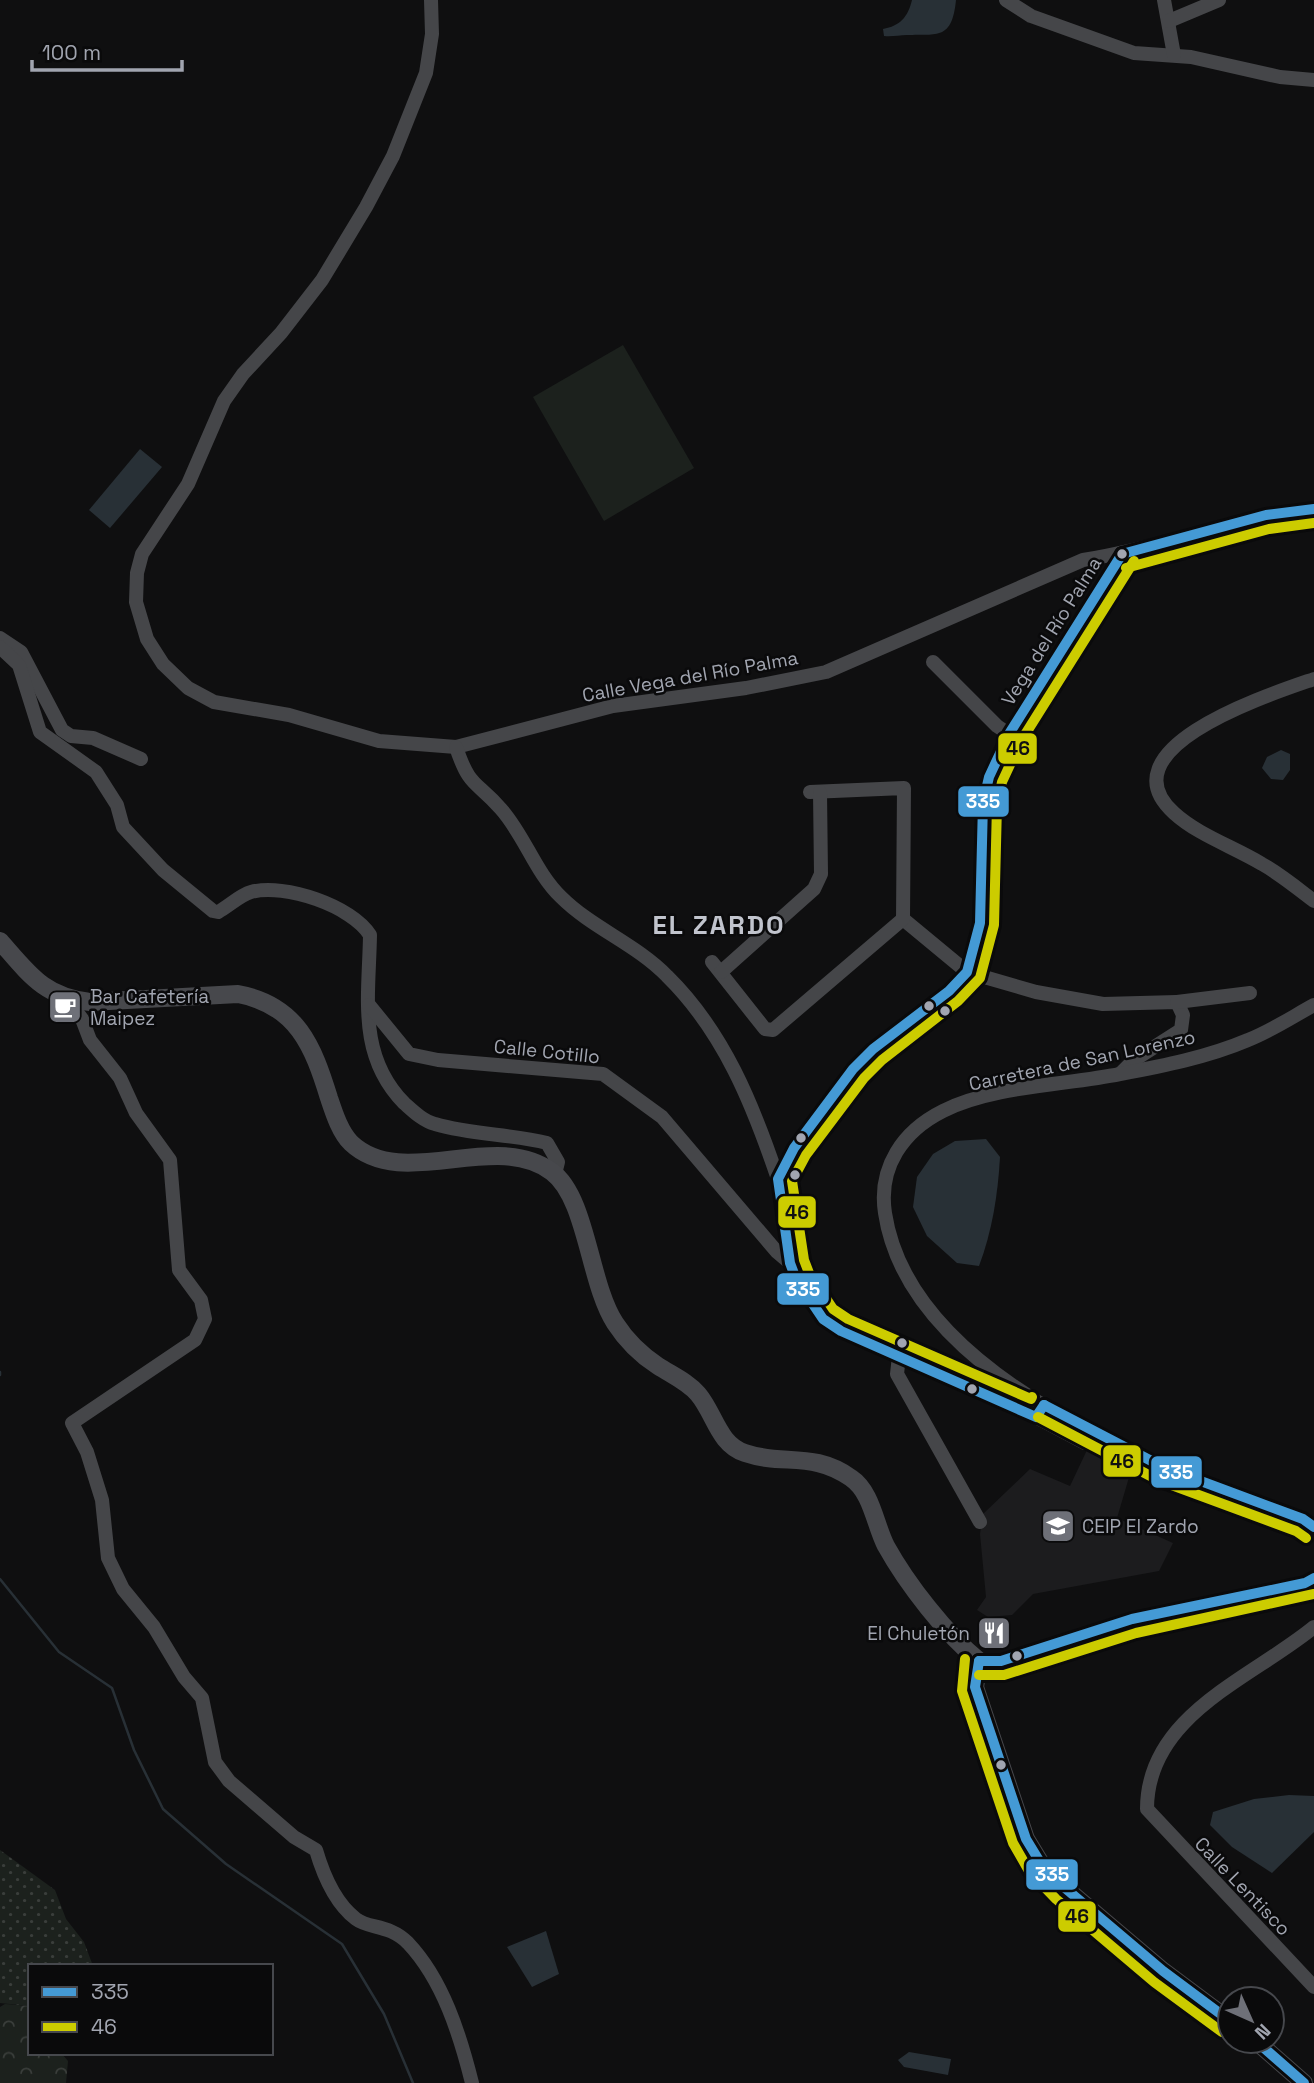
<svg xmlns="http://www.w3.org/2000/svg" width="1314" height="2083" font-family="'Space Grotesk',sans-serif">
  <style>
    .built { fill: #1c1c1e }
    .grass { fill: url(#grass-dots) }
    .forest { fill: url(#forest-crowns) }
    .park { fill: #1c211d }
    .water { fill: #283036 }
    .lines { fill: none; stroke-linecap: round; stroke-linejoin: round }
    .stream { stroke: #283036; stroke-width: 2.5 }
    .minor { stroke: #454649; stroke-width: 14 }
    .major { stroke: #47484c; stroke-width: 18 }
    .bus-1-casing { stroke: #0a0a0b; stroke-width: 16 }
    .bus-2-casing { stroke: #0a0a0b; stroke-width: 16 }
    .bus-1 { stroke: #449ad5; stroke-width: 10 }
    .bus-2 { stroke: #cc0; stroke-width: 10 }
    .bus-dot { fill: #a1a5b0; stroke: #0a0a0b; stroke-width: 2.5 }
    .labels { text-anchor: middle; stroke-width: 5; stroke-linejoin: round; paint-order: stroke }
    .street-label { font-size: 19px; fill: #a1a5b0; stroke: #0a0a0b }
    .poi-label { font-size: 19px; fill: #a1a5b0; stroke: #0a0a0b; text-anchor: start }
    .district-label { font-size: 26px; font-weight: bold; letter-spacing: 2px; fill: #c1c4cd; stroke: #0a0a0b }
    .line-badge { stroke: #0a0a0b; stroke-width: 2.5 }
    .badge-label { font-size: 19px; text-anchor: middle; font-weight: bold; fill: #fff }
    .pale-badge-label { font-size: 19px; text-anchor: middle; font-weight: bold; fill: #111 }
  </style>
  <defs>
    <pattern id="grass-dots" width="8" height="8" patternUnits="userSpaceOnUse" patternTransform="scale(1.75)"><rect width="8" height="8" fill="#1c211d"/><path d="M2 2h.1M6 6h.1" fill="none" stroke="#3a3e3b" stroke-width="1.8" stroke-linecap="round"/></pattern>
    <pattern id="forest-crowns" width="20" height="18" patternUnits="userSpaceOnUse" patternTransform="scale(1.75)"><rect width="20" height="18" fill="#1c211d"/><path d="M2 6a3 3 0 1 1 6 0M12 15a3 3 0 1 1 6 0" fill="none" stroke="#3a3e3b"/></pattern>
  </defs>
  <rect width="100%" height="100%" fill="#0f0f10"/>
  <path class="built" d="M 1087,1450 L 1130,1474 L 1117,1518 L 1173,1543 L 1159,1571 L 1033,1594 L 1012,1615 L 988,1617 L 977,1610 L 986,1597 L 980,1534 L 983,1514 L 1030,1469 L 1070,1486 Z"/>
  <path class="grass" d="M 0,1850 L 55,1890 L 66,1919 L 84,1942 L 93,1966 L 30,1966 L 30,2006 L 0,2003 Z"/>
  <path class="forest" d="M 5,2004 L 30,2006 L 30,2053 L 62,2054 L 68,2061 L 66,2083 L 0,2083 L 0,2007 Z"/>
  <path class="park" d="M 623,345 L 694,468 L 604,521 L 533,397 Z"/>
  <g class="water">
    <path d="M 912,0 L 956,0 C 952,40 938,34 907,35 C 899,35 892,37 884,36 L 883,29 C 900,26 908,17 912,0 Z"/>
    <path d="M 140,449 L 162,467 L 110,528 L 89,510 Z"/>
    <path d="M 1281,750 L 1290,754 L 1290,770 L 1283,780 L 1271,779 L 1262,768 L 1267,757 Z"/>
    <path d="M 986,1139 L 1000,1157 C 998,1194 992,1232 979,1266 L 957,1263 L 927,1236 L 913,1207 L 917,1177 L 933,1154 L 955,1141 Z"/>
    <path d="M 1289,1795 L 1314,1796 L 1314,1832 L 1272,1873 L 1232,1847 L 1210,1825 L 1213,1812 L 1254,1799 Z"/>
    <path d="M 546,1931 L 559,1974 L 532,1987 L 507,1947 Z"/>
    <path d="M 909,2052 L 951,2059 L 948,2075 L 904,2067 L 898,2060 Z"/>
  </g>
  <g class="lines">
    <g class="stream">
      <path d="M 0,1372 L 0,1375"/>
      <path d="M 0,1579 L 59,1652 L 112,1688 L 134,1750 L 163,1809 L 226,1864 L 342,1944 L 384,2014 L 413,2083"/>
    </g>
    <g class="minor">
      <path d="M 431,0 L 432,34 L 426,73 L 393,156 L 366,207 L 322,280 L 281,333 L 243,374 L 224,401 L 188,484 L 142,554 L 137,573 L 136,602 L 147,639 L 163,664 L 188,688 L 214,702 L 289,715 L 379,741 L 456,747 L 613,706 L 746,688 L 826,672 L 1083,560 C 1161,548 1235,519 1314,509"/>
      <path d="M 1006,0 L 1031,16 L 1134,53 L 1191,57 L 1280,77 L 1314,80"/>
      <path d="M 1164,0 L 1174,55"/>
      <path d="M 1169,21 L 1219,0"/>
      <path d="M 0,638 L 21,652 L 62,730 L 71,736 L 93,738 L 141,759"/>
      <path d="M 0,647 L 19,665 L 40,732 L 96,772 L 117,805 L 123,827 L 163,870 L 213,911 L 218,912 C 229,906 240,895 251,892 C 285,883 352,906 370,935 C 369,997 357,1055 404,1103 C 413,1111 423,1121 435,1124 C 472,1135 511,1134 547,1143 L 558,1162 L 555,1174"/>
      <path d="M 933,662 L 997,726 L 1009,734"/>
      <path d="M 1314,679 C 1271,694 1102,748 1174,813 C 1198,835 1234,847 1262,864 C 1280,874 1297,888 1314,901"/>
      <path d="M 456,747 C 470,789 476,780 501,809 C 525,836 535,872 561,897 C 592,928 636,944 667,976 C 724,1032 753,1105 778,1179"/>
      <path d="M 903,919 L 967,972 L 1036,992 L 1103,1004 L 1177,1002 L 1183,1015 L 1181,1030 L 1134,1060 L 1121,1073"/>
      <path d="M 712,962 L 765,1029 L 773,1030 L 903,919 L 904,788 L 810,792"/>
      <path d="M 721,972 L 814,889 L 821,874 L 820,792"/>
      <path d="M 68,1000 L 82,1019 L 90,1040 L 120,1078 L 136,1113 L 170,1160 L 179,1270 L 201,1300 L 205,1319 L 195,1340 L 72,1423 L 87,1452 L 102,1500 L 108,1558 L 123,1589 L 154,1627 L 184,1677 L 202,1698 L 215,1762 L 229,1781 L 294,1837 L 316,1850 C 323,1874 335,1903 356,1919 C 369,1929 389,1924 408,1943 C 443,1980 460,2035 472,2083"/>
      <path d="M 1177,1002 L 1250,993"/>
      <path d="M 369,1005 L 409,1054 L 438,1060 L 603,1074 L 662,1117 L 777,1252 L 790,1263"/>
      <path d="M 1314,1005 C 1292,1017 1271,1031 1248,1040 C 1208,1057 1163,1066 1120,1074 C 1066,1085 992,1086 943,1111 C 903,1131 878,1167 885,1213 C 910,1379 1164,1471 1303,1519 L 1314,1527"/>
      <path d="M 899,1356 L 897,1374 L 980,1522"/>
      <path d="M 1044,1405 L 1036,1417 L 841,1331 L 823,1319 L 796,1279 L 790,1263 L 778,1179 L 794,1148 L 853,1069 L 873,1049 L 949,991 L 967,972 L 980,923 L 983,803 L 989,777 L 1009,734 L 1122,554"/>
      <path d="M 1036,1417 L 1085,1443"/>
      <path d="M 1314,1627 C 1252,1678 1147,1715 1147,1809 L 1314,1987"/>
      <path d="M 979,1661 L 1001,1661 L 1132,1619 L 1305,1583 L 1314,1578"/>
    </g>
    <g class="major">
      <path d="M 0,941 C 29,974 44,997 90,1002 L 238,994 C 297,1005 313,1046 329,1098 C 334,1113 340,1132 351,1143 C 403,1192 495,1129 552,1172 C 587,1198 589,1283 615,1323 C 626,1340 641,1355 658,1366 C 672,1375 688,1382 698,1394 C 715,1414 718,1444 745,1453 C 783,1466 813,1451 851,1478 C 872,1492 875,1525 886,1546 C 907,1584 946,1634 979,1661 L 975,1687 L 1026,1839 L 1040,1862 L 1065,1888 L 1163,1971 L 1230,2021"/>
      <path d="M 1256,2041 L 1304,2083"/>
    </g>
    <g class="bus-1-casing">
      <g id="bus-1">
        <path d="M 1122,554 L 1266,515 L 1314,509"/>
        <path d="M 1044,1405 L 1036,1417 L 841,1331 L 823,1319 L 796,1279 L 790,1263 L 778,1179 L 794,1148 L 853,1069 L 873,1049 L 949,991 L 967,972 L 980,923 L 983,803 L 989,777 L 1009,734 L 1122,554"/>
        <path d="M 1044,1405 L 1163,1467 L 1303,1519 L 1314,1527"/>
        <path d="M 979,1661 L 975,1687 L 1026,1839 L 1040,1862 L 1065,1888 L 1163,1971 L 1230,2021"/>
        <path d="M 979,1661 L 1001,1661 L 1132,1619 L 1305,1583 L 1314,1578"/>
        <path d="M 1256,2041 L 1304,2083"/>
      </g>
    </g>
    <g class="bus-2-casing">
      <g id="bus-2">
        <path d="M 1126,568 L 1269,529 L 1314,523"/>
        <path d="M 1032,1397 L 1031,1399 L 848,1319 L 833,1309 L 809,1273 L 804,1260 L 792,1181 L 806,1155 L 864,1078 L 882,1060 L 958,1001 L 980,978 L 994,925 L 997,805 L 1002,782 L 1021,741 L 1134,561"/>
        <path d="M 1038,1417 L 1158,1480 L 1296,1531 L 1306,1538"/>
        <path d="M 965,1659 L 962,1691 L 1013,1843 L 1029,1871 L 1056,1899 L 1154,1982 L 1222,2032"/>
        <path d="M 979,1675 L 1004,1675 L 1136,1633 L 1314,1594"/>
      </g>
    </g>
    <use href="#bus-1" class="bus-1"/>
    <use href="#bus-2" class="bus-2"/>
  </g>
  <defs>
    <g id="cafe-square" transform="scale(1.75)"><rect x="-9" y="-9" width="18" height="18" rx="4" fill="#6e7078" stroke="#0a0a0b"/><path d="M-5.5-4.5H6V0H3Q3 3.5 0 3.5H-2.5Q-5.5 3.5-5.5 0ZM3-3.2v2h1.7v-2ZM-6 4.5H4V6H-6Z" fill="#fff"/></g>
    <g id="school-square" transform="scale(1.75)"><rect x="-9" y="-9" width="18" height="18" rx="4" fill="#6e7078" stroke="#0a0a0b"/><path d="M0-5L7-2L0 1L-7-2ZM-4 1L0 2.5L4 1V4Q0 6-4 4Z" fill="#fff"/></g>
    <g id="restaurant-square" transform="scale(1.75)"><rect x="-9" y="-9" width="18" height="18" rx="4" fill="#6e7078" stroke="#0a0a0b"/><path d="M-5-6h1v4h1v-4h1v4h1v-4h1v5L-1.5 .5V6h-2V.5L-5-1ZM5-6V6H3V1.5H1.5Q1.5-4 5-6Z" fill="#fff"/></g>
  </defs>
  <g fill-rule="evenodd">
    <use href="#cafe-square" x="65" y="1007"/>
    <use href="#school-square" x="1058" y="1526"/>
    <use href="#restaurant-square" x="994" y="1633"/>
  </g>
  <g class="bus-dot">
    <circle cx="1122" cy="554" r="6"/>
    <circle cx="929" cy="1006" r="6"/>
    <circle cx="945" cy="1011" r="6"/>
    <circle cx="801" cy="1138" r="6"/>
    <circle cx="795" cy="1175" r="6"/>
    <circle cx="902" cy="1343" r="6"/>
    <circle cx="972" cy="1389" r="6"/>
    <circle cx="1017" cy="1656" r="6"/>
    <circle cx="1001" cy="1765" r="6"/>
  </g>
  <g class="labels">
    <g class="street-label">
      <text transform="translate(1051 631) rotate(-58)" y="7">Vega del Río Palma</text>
      <text transform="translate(690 676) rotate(-10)" y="7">Calle Vega del Río Palma</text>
      <text transform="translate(547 1051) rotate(6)" y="7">Calle Cotillo</text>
      <text transform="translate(1082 1060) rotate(-12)" y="7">Carretera de San Lorenzo</text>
      <text transform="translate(1243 1886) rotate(46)" y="7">Calle Lentisco</text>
    </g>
    <g class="poi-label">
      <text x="90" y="1003">Bar Cafetería<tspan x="90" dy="22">Maipez</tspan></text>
      <text x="1082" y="1533">CEIP El Zardo</text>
      <text x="970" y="1640" text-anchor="end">El Chuletón</text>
    </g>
    <g class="district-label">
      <text x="719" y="934">EL ZARDO</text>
    </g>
  </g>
  <g class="line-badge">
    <rect x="997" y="732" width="41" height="33" rx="7" fill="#cc0"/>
    <rect x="957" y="785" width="53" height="33" rx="7" fill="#449ad5"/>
    <rect x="777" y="1195" width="40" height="34" rx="7" fill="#cc0"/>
    <rect x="776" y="1272" width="54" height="34" rx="7" fill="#449ad5"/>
    <rect x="1102" y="1444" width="40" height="34" rx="7" fill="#cc0"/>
    <rect x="1150" y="1455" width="53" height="34" rx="7" fill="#449ad5"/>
    <rect x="1025" y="1858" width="54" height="33" rx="7" fill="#449ad5"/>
    <rect x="1057" y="1900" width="40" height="33" rx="7" fill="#cc0"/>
  </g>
  <g class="badge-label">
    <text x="983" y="808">335</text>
    <text x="803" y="1296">335</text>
    <text x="1176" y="1479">335</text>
    <text x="1052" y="1881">335</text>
  </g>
  <g class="pale-badge-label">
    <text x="1018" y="755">46</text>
    <text x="797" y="1219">46</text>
    <text x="1122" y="1468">46</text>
    <text x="1077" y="1923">46</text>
  </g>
  <rect x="28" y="1964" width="245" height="91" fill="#0a0a0b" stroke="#46484d" stroke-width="2"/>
  <rect x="42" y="1987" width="35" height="10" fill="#449ad5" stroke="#46484d" stroke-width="2"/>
  <text x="91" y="1999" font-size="21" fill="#a1a5b0">335</text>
  <rect x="42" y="2022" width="35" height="10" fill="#cccc00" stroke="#46484d" stroke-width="2"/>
  <text x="91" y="2034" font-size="21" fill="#a1a5b0">46</text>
  <g transform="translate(1251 2020) rotate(135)"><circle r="33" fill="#0a0a0b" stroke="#46484d" stroke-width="2"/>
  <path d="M0-5L12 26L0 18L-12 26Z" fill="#6e7078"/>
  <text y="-10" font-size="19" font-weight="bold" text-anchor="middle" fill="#a1a5b0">N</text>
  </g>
  <path d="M32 60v10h150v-10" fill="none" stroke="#a1a5b0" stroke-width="3.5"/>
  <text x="42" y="60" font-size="21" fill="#a1a5b0" stroke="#0a0a0b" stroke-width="5" paint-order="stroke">100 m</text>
</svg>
